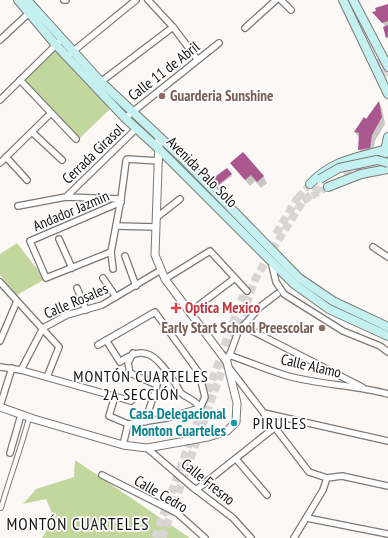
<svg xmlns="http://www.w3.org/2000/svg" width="388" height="538" font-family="'PT Sans Narrow',sans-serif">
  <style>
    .green { fill: #c1d79e }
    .shadow { fill: #0003 }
    .building { fill: #aa5790 }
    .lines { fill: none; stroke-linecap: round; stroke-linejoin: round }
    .tertiary-tunnel { stroke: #d9d5d4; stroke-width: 7; stroke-dasharray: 7 3.5; stroke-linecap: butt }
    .secondary-tunnel { stroke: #d9d5d4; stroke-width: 8; stroke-dasharray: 8 4; stroke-linecap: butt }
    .pedestrian-casing { stroke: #7b7875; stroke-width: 6 }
    .minor-casing { stroke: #7b7875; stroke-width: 8 }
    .tertiary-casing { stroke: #7b7875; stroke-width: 9 }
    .secondary-casing { stroke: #7b7875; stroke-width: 10 }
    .pedestrian { stroke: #fff; stroke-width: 4 }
    .minor { stroke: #fff; stroke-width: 5.5 }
    .tertiary { stroke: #fff; stroke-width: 7 }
    .secondary { stroke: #c4f0ef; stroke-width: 8 }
    .secondary-bridge-casing { stroke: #7b7875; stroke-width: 10; stroke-linecap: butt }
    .secondary-bridge { stroke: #c4f0ef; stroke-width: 8 }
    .education-dot { fill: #8d6e63; stroke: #fff; stroke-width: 1.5 }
    .health-dot { fill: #e0444e; stroke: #fff; stroke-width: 1.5 }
    .culture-dot { fill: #0f9aa8; stroke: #fff; stroke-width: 1.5 }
    .labels { text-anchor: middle; stroke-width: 3.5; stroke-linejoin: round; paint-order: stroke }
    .street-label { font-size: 15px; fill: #121110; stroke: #fff }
    .education-label { font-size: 15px; font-weight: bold; fill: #785e54; stroke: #fff; text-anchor: start }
    .health-label { font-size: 15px; font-weight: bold; fill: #be3a42; stroke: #fff; text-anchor: start }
    .culture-label { font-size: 15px; font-weight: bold; fill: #0d838f; stroke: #fff; text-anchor: end }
    .neighbourhood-label { font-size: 16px; letter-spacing: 1px; fill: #121110; stroke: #fff }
    .quarter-label { font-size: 17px; letter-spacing: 1px; fill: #121110; stroke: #fff }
  </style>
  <rect width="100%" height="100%" fill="#fcf8f6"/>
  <g class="green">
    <path d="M 55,51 L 110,109 L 80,138 L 25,80 Z"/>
    <path d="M 17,243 L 45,279 L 17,295 L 0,275 L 0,254 Z"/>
    <path d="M 75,460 L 190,538 L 42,538 L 54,518 L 46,499 L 23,504 L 36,489 L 74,477 Z"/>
  </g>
  <g class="shadow">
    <path d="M 388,5 L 388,39 L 386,27 L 376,16 Z"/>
    <path d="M 379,102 L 382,108 L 385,124 L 375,141 L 373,154 L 362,156 L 359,149 L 360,139 L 355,132 L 365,119 L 367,120 Z"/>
    <path d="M 231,163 L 263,176 L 267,183 L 261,188 L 255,181 L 250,186 Z"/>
    <path d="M 227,169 L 232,176 L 218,186 L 214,180 Z"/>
  </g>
  <g class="building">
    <path d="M 388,4 L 388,21 L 382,23 L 372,12 L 376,11 L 375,8 Z"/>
    <path d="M 388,25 L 388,37 L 386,38 L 383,27 Z"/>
    <path d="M 379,101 L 382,117 L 372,135 L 370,148 L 358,150 L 359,133 L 354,132 L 364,117 L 366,119 Z"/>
    <path d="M 243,152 L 264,176 L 257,182 L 251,175 L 245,180 L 230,163 Z"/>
    <path d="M 227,168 L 232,174 L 217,186 L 212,179 Z"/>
  </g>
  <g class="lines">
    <g class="tertiary-tunnel">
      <path d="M 298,197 L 310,184"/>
      <path d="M 303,201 L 328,187"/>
    </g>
    <g class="secondary-tunnel">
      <path d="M 378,58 L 388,79"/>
      <path d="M 344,174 L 367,164"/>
      <path d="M 276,234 L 298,197"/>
      <path d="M 234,338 L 255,280 L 269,255 L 303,201 L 325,184"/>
      <path d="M 155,538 L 243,295"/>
      <path d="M 162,538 L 227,356"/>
    </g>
    <g class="pedestrian-casing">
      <path id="pedestrian" d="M 1,508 C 10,477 21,448 29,418"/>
    </g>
    <g class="minor-casing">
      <g id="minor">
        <path d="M 64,0 L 66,0"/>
        <path d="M 148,0 L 173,27 L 197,59"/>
        <path d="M 281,0 L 291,10"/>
        <path d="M 245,28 L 276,0"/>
        <path d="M 0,40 L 31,11"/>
        <path d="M 71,53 L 136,0"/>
        <path d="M 20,80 L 76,139"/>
        <path d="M 98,84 L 173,27"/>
        <path d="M 0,100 L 62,39"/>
        <path d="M 125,118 L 219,43"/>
        <path d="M 32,132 L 62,160"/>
        <path d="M 6,157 L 27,180"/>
        <path d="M 0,163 L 51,113"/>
        <path d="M 66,197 L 137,128"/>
        <path d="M 18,206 L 66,197 L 121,199"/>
        <path d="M 157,217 L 180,199"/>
        <path d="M 116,226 L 156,227"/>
        <path d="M 59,239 L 72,268"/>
        <path d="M 373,247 L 388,257"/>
        <path d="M 111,252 L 46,278 L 30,241 L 121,202"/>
        <path d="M 125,256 L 136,286"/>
        <path d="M 271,261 L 276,282 L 284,294 L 343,331 L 380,346 L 388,352"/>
        <path d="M 113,269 L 111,252 L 121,199 L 126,161 L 127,159 L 159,161"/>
        <path d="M 103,278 L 116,297"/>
        <path d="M 165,279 L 210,251 L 247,291"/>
        <path d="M 0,282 L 59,347 L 47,377"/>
        <path d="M 77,288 L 86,310"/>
        <path d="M 190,312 L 235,278"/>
        <path d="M 243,326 L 362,387"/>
        <path d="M 106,340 L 120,362 C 146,342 157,358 173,380 C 176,384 178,389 181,393 C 188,399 195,399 200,408"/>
        <path d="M 0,341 L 17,301"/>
        <path d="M 98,345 L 155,312 L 199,373 L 205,397 L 200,408"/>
        <path d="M 133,353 L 128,363 L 130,373 L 157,385 L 145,422"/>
        <path d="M 229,355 C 249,362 268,370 288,376 C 321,385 355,385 388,394"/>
        <path d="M 229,357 L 238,332 L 260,307 L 277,294"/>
        <path d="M 0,367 L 21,370 L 131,401"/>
        <path d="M 230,369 L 309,472 L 327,478 L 342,476 L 388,486"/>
        <path d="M 21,370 L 43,328 L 67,315 L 102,305 L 161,270"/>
        <path d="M 115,396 L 109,416 L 128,424 L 167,418 L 200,408"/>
        <path d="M 0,406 L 12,368"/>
        <path d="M 264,413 L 388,441"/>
        <path d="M 123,445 L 128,424"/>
        <path d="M 147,448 L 191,486 L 233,518 L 251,538"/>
        <path d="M 10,453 L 21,415"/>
        <path d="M 236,459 L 267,495"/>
        <path d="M 102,475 L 177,513 L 205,538"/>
        <path d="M 196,490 L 274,428"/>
        <path d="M 307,518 L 388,534"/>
        <path d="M 294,538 L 323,490 L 327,478"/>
      </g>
    </g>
    <g class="tertiary-casing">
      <path id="tertiary" d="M 0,407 L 34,419 L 123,445 L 147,448 L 208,437 L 227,431 L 236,422 L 237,403 L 227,362 L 165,279 L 155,255 L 159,139"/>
    </g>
    <g class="secondary-casing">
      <g id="secondary">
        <path d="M 18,0 L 56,45 L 125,118 L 159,149 L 294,284 L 329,309 L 388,336"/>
        <path d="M 27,0 L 101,82 L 182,158 L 299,278 L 333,301 L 388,327"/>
        <path d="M 343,0 L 388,94"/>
        <path d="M 353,0 L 388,67"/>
        <path d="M 384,155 L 388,137"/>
        <path d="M 310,184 C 331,161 355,158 383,150"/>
        <path d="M 328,187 L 361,174 L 388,169"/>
      </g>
    </g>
    <use href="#pedestrian" class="pedestrian"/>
    <use href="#minor" class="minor"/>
    <use href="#tertiary" class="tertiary"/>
    <use href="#secondary" class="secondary"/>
    <g class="secondary-bridge-casing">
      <path id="secondary-bridge" d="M 320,179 L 339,168 L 377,160 L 388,163"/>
    </g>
    <use href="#secondary-bridge" class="secondary-bridge"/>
  </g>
  <g class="education-dot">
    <circle cx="162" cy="96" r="4"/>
    <circle cx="322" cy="328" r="4"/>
  </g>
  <path class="health-dot" d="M174 302h4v4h4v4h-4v4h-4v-4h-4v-4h4z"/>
  <circle class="culture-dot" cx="234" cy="423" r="4"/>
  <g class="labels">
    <g class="street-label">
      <text transform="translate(164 71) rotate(-38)" y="5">Calle 11 de Abril</text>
      <text transform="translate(93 154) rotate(-44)" y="5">Cerrada Girasol</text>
      <text transform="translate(202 172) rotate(45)" y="5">Avenida Palo Solo</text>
      <text transform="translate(71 211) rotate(-23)" y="5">Andador Jazmin</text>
      <text transform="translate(76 301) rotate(-23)" y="5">Calle Rosales</text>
      <text transform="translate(311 366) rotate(13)" y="5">Calle Alamo</text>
      <text transform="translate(208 482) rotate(39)" y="5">Calle Fresno</text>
      <text transform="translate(161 494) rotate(30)" y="5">Calle Cedro</text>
    </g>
    <g class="education-label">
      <text x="170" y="101">Guarderia Sunshine</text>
      <text x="314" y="333" text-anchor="end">Early Start School Preescolar</text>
    </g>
    <g class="health-label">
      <text x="185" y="313">Optica Mexico</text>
    </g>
    <g class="culture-label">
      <text x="226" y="419">Casa Delegacional<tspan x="226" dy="17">Monton Cuarteles</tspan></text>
    </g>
    <g class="neighbourhood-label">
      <text x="141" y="382">MONTÓN CUARTELES<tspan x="141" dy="18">2A SECCIÓN</tspan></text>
      <text x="280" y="429">PIRULES</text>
    </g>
    <g class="quarter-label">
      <text x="78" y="530">MONTÓN CUARTELES</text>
    </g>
  </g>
</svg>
